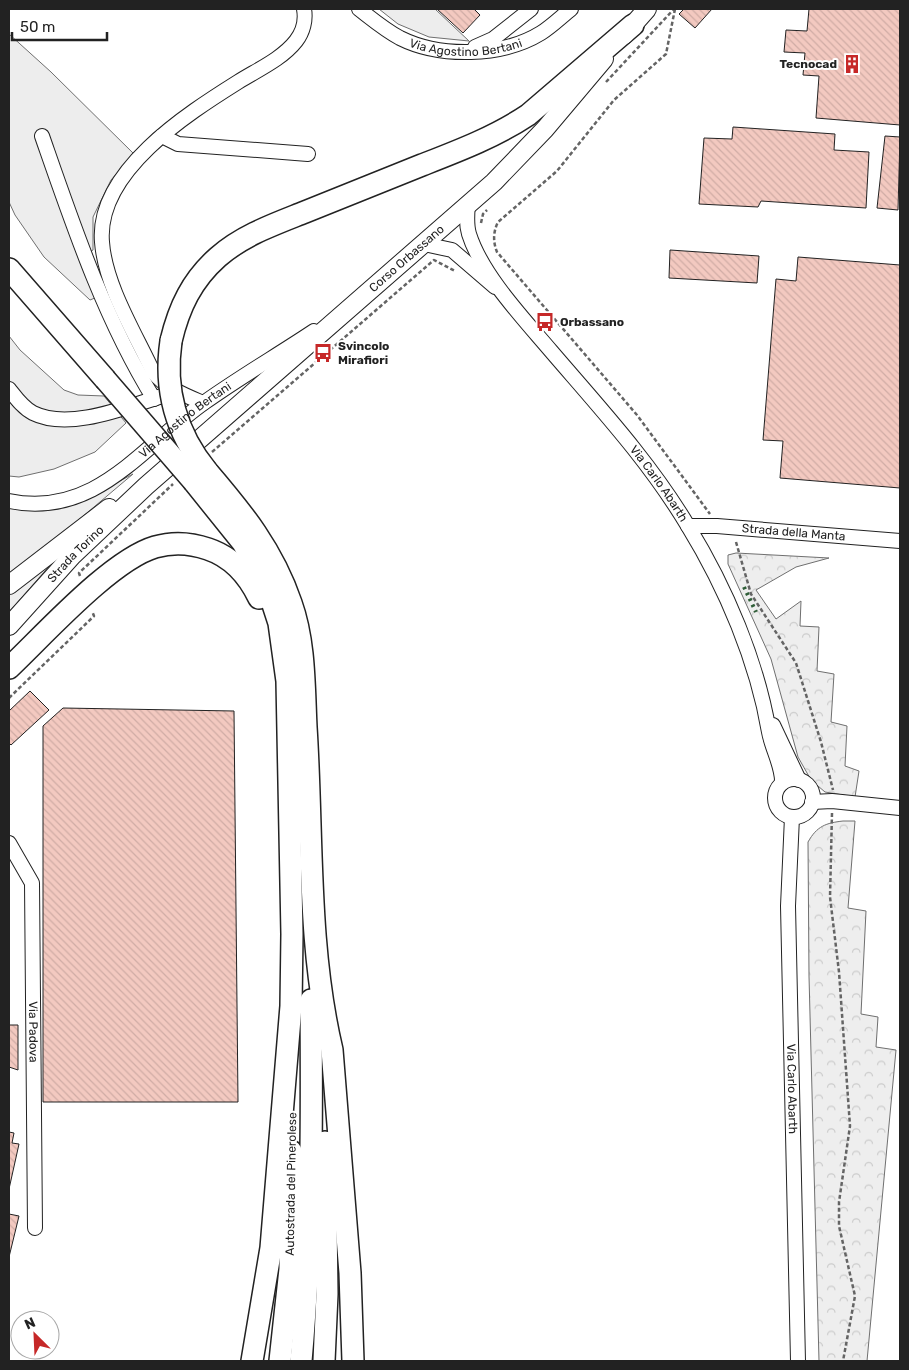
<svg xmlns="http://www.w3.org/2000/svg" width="909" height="1370" font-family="Rubik,sans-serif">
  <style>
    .green { fill: #eee; stroke: #6f6f6f }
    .park { fill: url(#park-crowns); stroke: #6f6f6f }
    .parking { fill: #ededed; stroke: #6f6f6f }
    .building { fill: url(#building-back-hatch); stroke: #222 }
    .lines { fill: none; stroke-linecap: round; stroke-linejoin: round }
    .minor-casing { stroke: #222; stroke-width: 16 }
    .major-casing { stroke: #222; stroke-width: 20 }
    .highway-casing { stroke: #222; stroke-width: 24 }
    .path { stroke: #646464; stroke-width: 2.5; stroke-dasharray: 4 2.5; stroke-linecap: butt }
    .minor { stroke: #fff; stroke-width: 14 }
    .major { stroke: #fff; stroke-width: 18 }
    .highway { stroke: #fff; stroke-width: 21 }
    .highway-bridge-casing { stroke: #222; stroke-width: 24; stroke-linecap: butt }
    .highway-bridge { stroke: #fff; stroke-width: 21 }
    .hedge { stroke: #2f5e38; stroke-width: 4; stroke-dasharray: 2.5 4; stroke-linecap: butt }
    .labels { text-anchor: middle; stroke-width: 4; stroke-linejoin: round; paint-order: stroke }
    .street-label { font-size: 12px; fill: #222; stroke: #fff }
    .poi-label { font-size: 12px; font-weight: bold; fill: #222; stroke: #fff; text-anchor: start }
  </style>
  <defs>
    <pattern id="park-crowns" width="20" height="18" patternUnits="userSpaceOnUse" patternTransform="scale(1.25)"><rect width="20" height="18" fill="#eee"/><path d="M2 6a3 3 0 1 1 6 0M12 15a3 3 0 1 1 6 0" fill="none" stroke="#ccc"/></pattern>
    <pattern id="building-back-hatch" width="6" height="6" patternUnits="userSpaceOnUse" patternTransform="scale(1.25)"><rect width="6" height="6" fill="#f3c9c0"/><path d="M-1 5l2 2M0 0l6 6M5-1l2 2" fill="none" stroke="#d0aca5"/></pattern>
  </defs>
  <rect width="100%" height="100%" fill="#fff"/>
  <g class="green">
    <path d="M 133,474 L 23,567 L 9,577 L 9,505 L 58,508 L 76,504 Z"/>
    <path d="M 52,563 L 9,612 L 9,594 Z"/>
  </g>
  <g class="park">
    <path d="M 736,553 L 829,558 L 796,567 L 756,590 L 776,619 L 801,601 L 800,626 L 819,627 L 817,671 L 834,674 L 831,722 L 847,726 L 845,766 L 859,771 L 855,797 L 825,792 L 811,780 L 798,757 L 771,659 L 728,564 L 728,555 Z"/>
    <path d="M 843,821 L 855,821 L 848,908 L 866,911 L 861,1014 L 878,1017 L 876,1047 L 896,1050 L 867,1361 L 819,1361 L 809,976 L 808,842 C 817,826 826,823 843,821 Z"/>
  </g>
  <g class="parking">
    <path d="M 379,9 L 435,9 L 469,41 L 429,37 L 398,24 Z"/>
    <path d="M 9,34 L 51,72 L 134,154 L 111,180 L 93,217 L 93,250 L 85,255 L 102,295 L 90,300 L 44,257 L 15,215 L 9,202 Z"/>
    <path d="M 9,336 L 20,350 L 64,390 L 78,395 L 104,396 L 126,423 L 95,452 L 54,469 L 19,477 L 9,476 Z"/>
  </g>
  <g class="building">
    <path d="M 437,9 L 474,9 L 480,15 L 463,33 Z"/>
    <path d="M 684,9 L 712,9 L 695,28 L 679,14 Z"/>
    <path d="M 809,9 L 900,9 L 900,125 L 816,118 L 819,76 L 803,75 L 805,53 L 784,52 L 786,30 L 807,31 Z"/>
    <path d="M 733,127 L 835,134 L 834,150 L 869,152 L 866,208 L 761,201 L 758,207 L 699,204 L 704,138 L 732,139 Z"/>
    <path d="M 885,136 L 900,137 L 898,210 L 877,208 Z"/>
    <path d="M 670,250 L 759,256 L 757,283 L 669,278 Z"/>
    <path d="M 798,257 L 900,265 L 900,488 L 780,478 L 783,441 L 763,440 L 776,279 L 796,281 Z"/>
    <path d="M 30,691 L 49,710 L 11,745 L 9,743 L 9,711 Z"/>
    <path d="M 63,708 L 234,711 L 238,1102 L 43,1102 L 43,726 Z"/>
    <path d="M 9,1025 L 18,1025 L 18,1070 L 9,1067 Z"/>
    <path d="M 9,1132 L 14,1133 L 12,1143 L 19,1144 L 9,1189 Z"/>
    <path d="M 9,1214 L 19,1216 L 9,1257 Z"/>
  </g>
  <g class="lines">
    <g class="minor-casing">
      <g id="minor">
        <path id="s1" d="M 359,9 C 372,19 385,30 400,38 C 440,58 502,57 541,33 C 552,26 561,17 571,9"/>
        <path d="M 475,47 L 493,39 L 531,9"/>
        <path d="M 42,136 C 73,225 104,318 154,399"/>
        <path d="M 162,136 L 178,144 L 308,154"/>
        <path id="s2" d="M 468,204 C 467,215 466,224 469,234 C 482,275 523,318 551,351 C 599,407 650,462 688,526 C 726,588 757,661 769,732 C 772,749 783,767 782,783"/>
        <path d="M 424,244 L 452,250 L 495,287"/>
        <path d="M 9,389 C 16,398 23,408 33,413 C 69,431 126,407 162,396"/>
        <path d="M 203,403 C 184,395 166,388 153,372 C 135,333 105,285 102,242 C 96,172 187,114 238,82 C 257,70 282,59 296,41 C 303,32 306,20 304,9"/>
        <path id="s3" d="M 9,501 C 96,519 142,446 205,402 C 240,377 278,355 314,331"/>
        <path id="s4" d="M 688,526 L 717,526 L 900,541"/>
        <path d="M 773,725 L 799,780"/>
        <circle cx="794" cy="798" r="19"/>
        <path d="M 812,802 L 832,801 L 900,808"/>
        <path id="s5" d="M 792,817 L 788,906 L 798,1361"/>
        <path id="s6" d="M 9,843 L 32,883 L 35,1228"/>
      </g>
    </g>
    <g class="major-casing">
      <g id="major">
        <path d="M 624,35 L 647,9"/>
        <path d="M 9,585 L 109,508"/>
        <path id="s7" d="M 9,626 L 72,556 L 146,486 L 494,182 L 545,129 L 604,59"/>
      </g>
    </g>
    <g class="highway-casing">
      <g id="highway">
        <path d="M 9,269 L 105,379"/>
        <path d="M 171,341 C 179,307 192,280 218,257 C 243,235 275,224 305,212 C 344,196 383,181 422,165 C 458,151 495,137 528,115 L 633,25"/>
        <path d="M 207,471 C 243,513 273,550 291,603 C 305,642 304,686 306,727 C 313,834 307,944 332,1050 L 350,1273 L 353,1361"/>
        <path d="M 194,482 L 243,543 L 266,583 L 279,623 L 287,681 L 292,934 L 291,1006 L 271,1248 L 252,1361"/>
        <path d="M 9,668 C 44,635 111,560 155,547 C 172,542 191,543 208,549 C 232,557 248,575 259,598"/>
        <path d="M 280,1361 L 290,1269 L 291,1151"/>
        <path d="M 301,1361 C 312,1241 312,1121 311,1000"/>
        <path d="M 324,1361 L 327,1294 L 325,1142"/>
      </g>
    </g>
    <g class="path">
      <path d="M 675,9 L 666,54 L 614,100 L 557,171 L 498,222 C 493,232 493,242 497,252 L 637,415 L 710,514"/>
      <path d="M 606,82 L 674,9"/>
      <path d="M 481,223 L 483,214 L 487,210"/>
      <path d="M 212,452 L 434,260 L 455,271"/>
      <path d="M 736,542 L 751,594 L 796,663 L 821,742 L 833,790"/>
      <path d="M 80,576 L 79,573 L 173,484"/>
      <path d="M 9,698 L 94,616 L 92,611"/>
      <path d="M 832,813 L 830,897 L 839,972 L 850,1126 L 839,1202 L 839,1226 L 855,1296 L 843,1361"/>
    </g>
    <use href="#minor" class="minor"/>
    <use href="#major" class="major"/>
    <use href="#highway" class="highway"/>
    <g class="highway-bridge-casing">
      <g id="highway-bridge">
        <path d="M 171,341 C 164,389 176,433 207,471"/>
        <path d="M 105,379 L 194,482"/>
      </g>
    </g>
    <use href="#highway-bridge" class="highway-bridge"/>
    <path class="hedge" d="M 744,587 L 756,612"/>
  </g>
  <defs>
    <g id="building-bare" transform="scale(1.5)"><path d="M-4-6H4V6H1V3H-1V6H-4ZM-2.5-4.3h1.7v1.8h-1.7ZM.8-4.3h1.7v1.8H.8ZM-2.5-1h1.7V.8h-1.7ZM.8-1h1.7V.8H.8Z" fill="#c62828" stroke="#fff" stroke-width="2.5" paint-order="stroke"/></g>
    <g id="bus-bare" transform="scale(1.5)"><path d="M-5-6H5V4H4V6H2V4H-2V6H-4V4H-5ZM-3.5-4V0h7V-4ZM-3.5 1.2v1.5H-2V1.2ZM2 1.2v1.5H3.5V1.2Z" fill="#c62828" stroke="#fff" stroke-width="2.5" paint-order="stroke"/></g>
  </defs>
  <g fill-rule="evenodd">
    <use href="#building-bare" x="852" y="64"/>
    <use href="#bus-bare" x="545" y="322"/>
    <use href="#bus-bare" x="323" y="353"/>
  </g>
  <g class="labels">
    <g class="street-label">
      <text dy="4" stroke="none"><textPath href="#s1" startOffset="118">Via Agostino Bertani</textPath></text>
      <text dy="4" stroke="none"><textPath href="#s7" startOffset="542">Corso Orbassano</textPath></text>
      <text dy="4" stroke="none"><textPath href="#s3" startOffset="202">Via Agostino Bertani</textPath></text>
      <text dy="4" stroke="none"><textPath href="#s2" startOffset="345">Via Carlo Abarth</textPath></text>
      <text dy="4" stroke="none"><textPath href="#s4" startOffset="106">Strada della Manta</textPath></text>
      <text dy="4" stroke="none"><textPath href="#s7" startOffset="98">Strada Torino</textPath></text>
      <text dy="4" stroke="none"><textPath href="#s6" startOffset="195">Via Padova</textPath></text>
      <text dy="4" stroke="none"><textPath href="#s5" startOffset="272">Via Carlo Abarth</textPath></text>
      <text transform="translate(291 1184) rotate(-89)" y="4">Autostrada del Pinerolese</text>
    </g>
    <g class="poi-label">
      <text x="837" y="68" text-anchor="end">Tecnocad</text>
      <text x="560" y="326">Orbassano</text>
      <text x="338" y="350">Svincolo<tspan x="338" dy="14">Mirafiori</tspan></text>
    </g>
  </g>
  <rect width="909" height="1370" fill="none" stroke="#222222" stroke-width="20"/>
  <g transform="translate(35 1335) rotate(336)"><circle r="24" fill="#ffffff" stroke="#a7a7a7"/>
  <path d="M0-4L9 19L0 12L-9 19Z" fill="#c62828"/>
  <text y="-8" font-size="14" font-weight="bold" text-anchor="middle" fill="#222222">N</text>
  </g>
  <path d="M12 32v8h95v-8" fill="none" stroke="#222222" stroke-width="2.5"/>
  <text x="20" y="32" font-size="15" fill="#222222" stroke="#ffffff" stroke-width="4" paint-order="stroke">50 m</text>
</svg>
